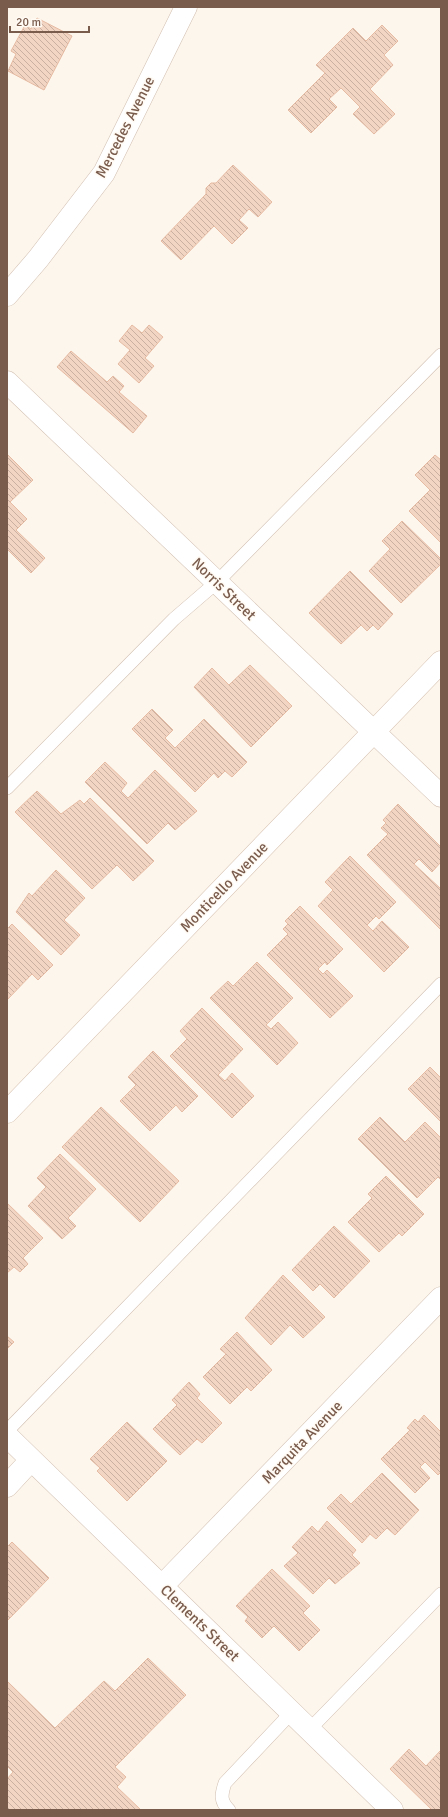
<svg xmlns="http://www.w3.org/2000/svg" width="448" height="1817" font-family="Signika,sans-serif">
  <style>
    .building { fill: url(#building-back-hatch); stroke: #e6bba3 }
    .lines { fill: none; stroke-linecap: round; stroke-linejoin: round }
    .lane-casing { stroke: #d1beb0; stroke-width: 14 }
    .street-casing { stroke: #d1beb0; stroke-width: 23 }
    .secondary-casing { stroke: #d6c0b0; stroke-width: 23 }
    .lane { stroke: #fff; stroke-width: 13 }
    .street { stroke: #fff; stroke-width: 22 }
    .secondary { stroke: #fff; stroke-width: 22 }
    .labels { text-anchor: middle; stroke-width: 3; stroke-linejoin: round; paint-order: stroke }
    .street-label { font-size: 15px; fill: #7a5c4d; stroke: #fffaf3 }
  </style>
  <defs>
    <pattern id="building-back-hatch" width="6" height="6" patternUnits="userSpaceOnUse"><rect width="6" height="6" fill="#f3d5c3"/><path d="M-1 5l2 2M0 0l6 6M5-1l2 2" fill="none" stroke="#cab0a1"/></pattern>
  </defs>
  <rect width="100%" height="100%" fill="#fdf6ec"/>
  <g class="building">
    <path d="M 37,18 L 72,36 L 44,90 L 8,71 L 16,54 L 11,51 L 25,25 L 31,29 Z"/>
    <path d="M 382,25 L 398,41 L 384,55 L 393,65 L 370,89 L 395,114 L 374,134 L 353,114 L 360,107 L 341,88 L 329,99 L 337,107 L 311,133 L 288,110 L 325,73 L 316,65 L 353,28 L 366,41 Z"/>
    <path d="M 233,165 L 272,202 L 258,217 L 249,209 L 239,220 L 248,228 L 232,244 L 214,226 L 181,260 L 161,241 L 206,194 L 206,188 L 211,183 L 216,183 Z"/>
    <path d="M 132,325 L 142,333 L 149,325 L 163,337 L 145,358 L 154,366 L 139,383 L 118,364 L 130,350 L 119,341 Z"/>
    <path d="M 71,351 L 107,382 L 113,376 L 124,386 L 119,392 L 147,416 L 133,433 L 57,367 Z"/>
    <path d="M 7,454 L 33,480 L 10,502 L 27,519 L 16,530 L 45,558 L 31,573 L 7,549 Z"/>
    <path d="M 435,455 L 441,460 L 441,543 L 409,511 L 430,490 L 415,475 Z"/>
    <path d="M 402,521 L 441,559 L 441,564 L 401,603 L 369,571 L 390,549 L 382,541 Z"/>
    <path d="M 350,571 L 393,614 L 378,630 L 373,625 L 367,631 L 361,625 L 341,644 L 309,613 Z"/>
    <path d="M 250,665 L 292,706 L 251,747 L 194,687 L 212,668 L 229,685 Z"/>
    <path d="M 152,709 L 173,730 L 165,738 L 175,748 L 204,719 L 247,762 L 232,777 L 225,771 L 218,778 L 214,773 L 195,792 L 132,729 Z"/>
    <path d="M 105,762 L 127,783 L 121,791 L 128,798 L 155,770 L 197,811 L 175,830 L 168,823 L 147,844 L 85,782 Z"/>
    <path d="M 37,791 L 61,814 L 80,800 L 84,804 L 90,798 L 154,861 L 133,881 L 117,865 L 92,889 L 15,812 Z"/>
    <path d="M 398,804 L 441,847 L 441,862 L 432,872 L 419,859 L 414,864 L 441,889 L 441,930 L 367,855 L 388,834 L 381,828 L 386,823 L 383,820 Z"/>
    <path d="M 350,856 L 396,902 L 379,919 L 376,916 L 367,925 L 373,931 L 382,921 L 409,947 L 384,972 L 318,906 L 333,890 L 325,882 Z"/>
    <path d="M 56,870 L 85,898 L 64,920 L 80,935 L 61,955 L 16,912 L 29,893 L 32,896 Z"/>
    <path d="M 300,906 L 343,949 L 327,965 L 325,962 L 318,969 L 323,974 L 327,970 L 353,996 L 330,1018 L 267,955 L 288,934 L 283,929 L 288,924 L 285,921 Z"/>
    <path d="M 12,924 L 53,965 L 38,980 L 32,974 L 7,1000 L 7,929 Z"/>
    <path d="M 257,962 L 293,998 L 266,1025 L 271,1029 L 278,1022 L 298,1043 L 277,1065 L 210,998 L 228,981 L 233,986 Z"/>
    <path d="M 202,1008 L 243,1049 L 218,1075 L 225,1081 L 232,1073 L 254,1096 L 232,1118 L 170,1056 L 187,1039 L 180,1031 Z"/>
    <path d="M 153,1051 L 198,1096 L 182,1112 L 176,1105 L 150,1131 L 120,1101 L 136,1085 L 128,1077 Z"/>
    <path d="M 430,1067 L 441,1078 L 441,1122 L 408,1089 Z"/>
    <path d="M 101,1107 L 179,1181 L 140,1222 L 62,1147 Z"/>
    <path d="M 380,1117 L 405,1142 L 425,1122 L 441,1138 L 441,1180 L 438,1177 L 417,1198 L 358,1139 Z"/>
    <path d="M 60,1154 L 96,1189 L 68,1218 L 76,1226 L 62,1239 L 28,1206 L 46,1187 L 37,1178 Z"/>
    <path d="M 386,1176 L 424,1214 L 402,1236 L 399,1233 L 379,1252 L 348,1222 L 372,1198 L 368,1194 Z"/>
    <path d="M 7,1203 L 43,1238 L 23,1258 L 28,1264 L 20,1272 L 14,1267 L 7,1273 Z"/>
    <path d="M 334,1226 L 370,1261 L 334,1298 L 320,1284 L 313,1291 L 292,1270 Z"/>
    <path d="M 283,1275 L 325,1317 L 303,1338 L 290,1325 L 271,1345 L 245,1318 Z"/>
    <path d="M 237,1332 L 272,1370 L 251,1391 L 247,1387 L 230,1404 L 203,1377 L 226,1354 L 220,1349 Z"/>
    <path d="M 7,1336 L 14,1342 L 7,1349 Z"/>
    <path d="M 189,1382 L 200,1394 L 197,1398 L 222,1423 L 202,1443 L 197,1439 L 180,1455 L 153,1429 L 177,1405 L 172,1400 Z"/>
    <path d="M 424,1415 L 441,1432 L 441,1472 L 438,1475 L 425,1462 L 420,1467 L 430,1478 L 415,1493 L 381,1459 L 410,1430 L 407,1428 L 415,1419 L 418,1422 Z"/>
    <path d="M 127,1422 L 167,1461 L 127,1501 L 97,1471 L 100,1468 L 90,1459 Z"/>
    <path d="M 382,1473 L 419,1510 L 395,1535 L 387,1528 L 376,1539 L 370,1534 L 362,1543 L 327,1508 L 341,1494 L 351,1504 Z"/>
    <path d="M 327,1521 L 356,1550 L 352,1555 L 360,1563 L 335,1584 L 329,1578 L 313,1594 L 284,1566 L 298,1553 L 292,1547 L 312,1526 L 318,1532 Z"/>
    <path d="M 12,1542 L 49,1578 L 7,1621 L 7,1547 Z"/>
    <path d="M 272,1569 L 310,1606 L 303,1613 L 320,1630 L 299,1651 L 274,1626 L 262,1638 L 245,1621 L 248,1617 L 236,1606 Z"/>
    <path d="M 148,1658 L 186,1695 L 115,1767 L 126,1777 L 117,1787 L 141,1810 L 7,1810 L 7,1779 L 13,1772 L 7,1766 L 7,1681 L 55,1728 L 104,1681 L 115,1691 Z"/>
    <path d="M 409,1749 L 426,1766 L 441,1750 L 441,1810 L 432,1810 L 390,1769 Z"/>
  </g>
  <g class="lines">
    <g class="lane-casing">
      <g id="lane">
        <path d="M 7,788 L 174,619 L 217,582 L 441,355"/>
        <path d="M 7,1431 L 441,984"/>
        <path d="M 310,1729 L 441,1594"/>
        <path d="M 229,1810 C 220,1801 221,1795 225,1783 L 292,1712"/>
      </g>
    </g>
    <g class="street-casing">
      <g id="street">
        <path d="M 7,295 L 38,259 L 104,173 L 186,7"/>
        <path d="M 7,382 L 441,796"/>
        <path d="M 7,1436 L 392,1810"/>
        <path d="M 7,1486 L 31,1460"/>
        <path d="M 162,1586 L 441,1298"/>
      </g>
    </g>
    <g class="secondary-casing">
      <path id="secondary" d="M 7,1112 L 441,662"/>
    </g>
    <use href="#lane" class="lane"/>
    <use href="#street" class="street"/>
    <use href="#secondary" class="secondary"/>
  </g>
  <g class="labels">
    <g class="street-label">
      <text transform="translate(125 127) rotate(-63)" y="5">Mercedes Avenue</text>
      <text transform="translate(224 589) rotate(44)" y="5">Norris Street</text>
      <text transform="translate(224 887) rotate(-46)" y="5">Monticello Avenue</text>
      <text transform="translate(302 1442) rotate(-46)" y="5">Marquita Avenue</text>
      <text transform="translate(200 1623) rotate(44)" y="5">Clements Street</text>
    </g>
  </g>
  <rect width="448" height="1817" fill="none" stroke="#7a5c4d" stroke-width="16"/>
  <path d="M10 26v6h79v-6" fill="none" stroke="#7a5c4d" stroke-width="2"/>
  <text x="16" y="26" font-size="12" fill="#7a5c4d" stroke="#fffaf3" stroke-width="3" paint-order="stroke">20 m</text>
</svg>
